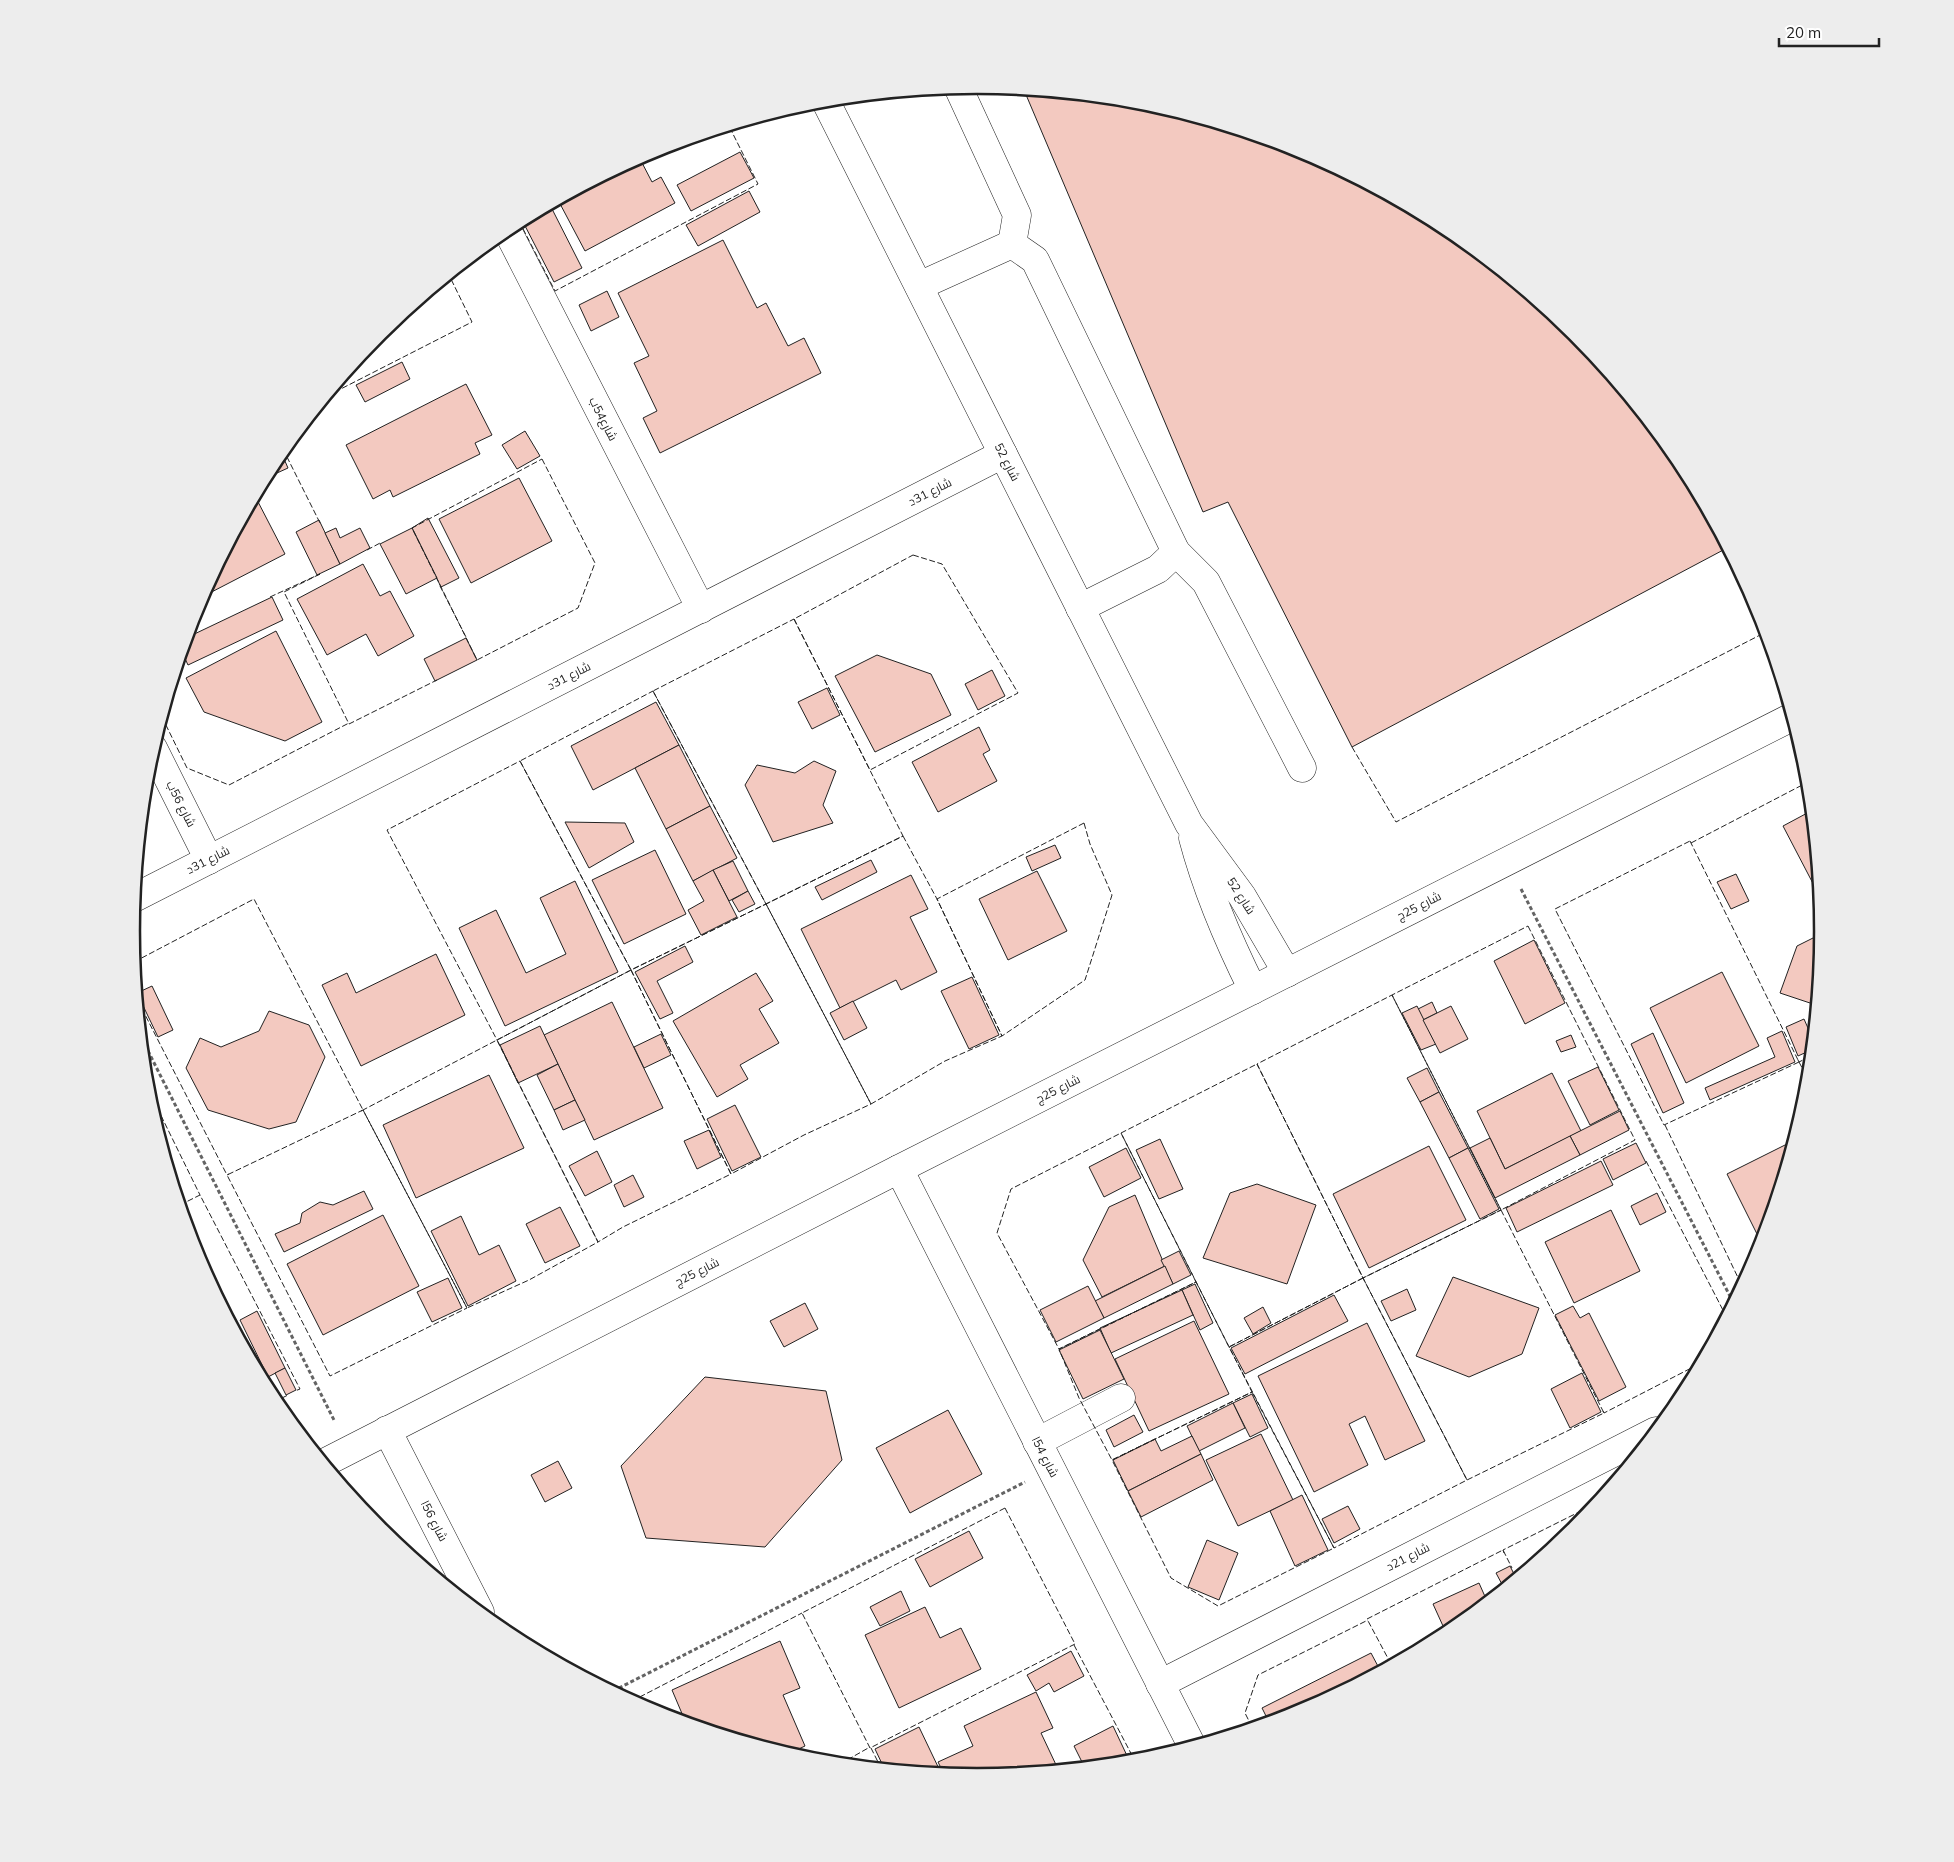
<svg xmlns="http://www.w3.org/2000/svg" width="1954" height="1862" font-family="Mulish,Cairo,sans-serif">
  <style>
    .building { fill: #f3c9c0; stroke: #222 }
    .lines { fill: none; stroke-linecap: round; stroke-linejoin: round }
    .minor-casing { stroke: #222; stroke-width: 29 }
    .path { stroke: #646464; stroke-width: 3; stroke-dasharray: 4 2.5; stroke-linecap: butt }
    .minor { stroke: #fff; stroke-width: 28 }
    .fence { stroke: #222; stroke-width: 1; stroke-dasharray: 6 2.5; stroke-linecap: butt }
    .labels { text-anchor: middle; stroke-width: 4; stroke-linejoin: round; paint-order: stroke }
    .street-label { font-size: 12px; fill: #222; stroke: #fff }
    .rim { fill: none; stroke: #222; stroke-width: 2.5 }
  </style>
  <rect width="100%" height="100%" fill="#fff"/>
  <g class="building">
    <path d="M 1024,90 L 1142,101 L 1301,150 L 1447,228 L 1575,333 L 1681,461 L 1727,548 L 1352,747 L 1228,502 L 1203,512 Z"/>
    <path d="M 740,152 L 754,178 L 691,211 L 677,185 Z"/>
    <path d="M 639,157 L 652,182 L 661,177 L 675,203 L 585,251 L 558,200 Z"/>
    <path d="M 749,191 L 760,212 L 698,246 L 686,225 Z"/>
    <path d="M 550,205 L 582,268 L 554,282 L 522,220 Z"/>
    <path d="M 723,240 L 757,308 L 766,303 L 788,346 L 804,338 L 821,373 L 660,453 L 643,418 L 657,411 L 634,363 L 649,356 L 618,293 Z"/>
    <path d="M 607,291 L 619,317 L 591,331 L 579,305 Z"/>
    <path d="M 402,362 L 410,379 L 365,402 L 356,385 Z"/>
    <path d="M 466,384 L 492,435 L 475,443 L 480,454 L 393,497 L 390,490 L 373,499 L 346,445 Z"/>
    <path d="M 525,431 L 540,456 L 517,469 L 502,445 Z"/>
    <path d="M 281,452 L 288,468 L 266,478 L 265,476 L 274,461 Z"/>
    <path d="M 519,478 L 552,541 L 471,583 L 439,519 Z"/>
    <path d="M 255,496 L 285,554 L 200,598 Z"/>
    <path d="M 428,518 L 459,578 L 441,587 L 412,528 Z"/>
    <path d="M 319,520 L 340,564 L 317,575 L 296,532 Z"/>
    <path d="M 336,528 L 340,538 L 360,528 L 370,548 L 340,564 L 325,533 Z"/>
    <path d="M 412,528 L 437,578 L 406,594 L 380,544 Z"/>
    <path d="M 363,564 L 380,596 L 390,591 L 414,636 L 378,656 L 366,634 L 327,655 L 297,599 Z"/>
    <path d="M 272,597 L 283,620 L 188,665 L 182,652 L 186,638 Z"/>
    <path d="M 276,631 L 322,722 L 285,741 L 204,712 L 186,678 Z"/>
    <path d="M 466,638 L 477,660 L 435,681 L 424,659 Z"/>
    <path d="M 877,655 L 931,674 L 951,715 L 875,752 L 835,676 Z"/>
    <path d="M 992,670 L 1005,696 L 978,710 L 965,684 Z"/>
    <path d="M 827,688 L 840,715 L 812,729 L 798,702 Z"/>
    <path d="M 656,702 L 679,745 L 593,790 L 571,746 Z"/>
    <path d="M 979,727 L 990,750 L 983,754 L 997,781 L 938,812 L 912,762 Z"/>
    <path d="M 679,745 L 710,806 L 666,829 L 635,768 Z"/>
    <path d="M 814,761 L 836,771 L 823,805 L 833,823 L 773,842 L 745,785 L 757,765 L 795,773 Z"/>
    <path d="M 710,806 L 737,858 L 693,881 L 666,829 Z"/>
    <path d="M 1811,811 L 1819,895 L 1783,826 Z"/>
    <path d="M 565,822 L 625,823 L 634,842 L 589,868 Z"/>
    <path d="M 1055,845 L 1061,858 L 1032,871 L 1026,857 Z"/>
    <path d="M 655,850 L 686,914 L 624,944 L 592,880 Z"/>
    <path d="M 871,860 L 877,872 L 822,900 L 815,887 Z"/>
    <path d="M 733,861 L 748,891 L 729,901 L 713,870 Z"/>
    <path d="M 713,870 L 737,917 L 701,935 L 688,910 L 704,901 L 693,881 Z"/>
    <path d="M 1037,871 L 1067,931 L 1008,960 L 979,899 Z"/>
    <path d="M 1736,874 L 1749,901 L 1731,909 L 1717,882 Z"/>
    <path d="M 911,875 L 928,909 L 910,917 L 937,972 L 901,990 L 896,980 L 840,1008 L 801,929 Z"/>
    <path d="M 575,881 L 618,972 L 505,1026 L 459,928 L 496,910 L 526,973 L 566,954 L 540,898 Z"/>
    <path d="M 748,891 L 755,904 L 739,912 L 732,900 Z"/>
    <path d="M 1823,933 L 1816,1005 L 1780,993 L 1797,946 Z"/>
    <path d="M 1534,940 L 1565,1003 L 1525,1024 L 1494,961 Z"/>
    <path d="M 685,946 L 693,962 L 657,981 L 673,1013 L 660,1019 L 635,972 Z"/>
    <path d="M 436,954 L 465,1015 L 361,1066 L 322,985 L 347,973 L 356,993 Z"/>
    <path d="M 1722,972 L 1759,1046 L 1686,1083 L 1650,1008 Z"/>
    <path d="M 756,973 L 773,1001 L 759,1009 L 779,1043 L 740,1065 L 748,1079 L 717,1097 L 673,1021 Z"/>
    <path d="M 972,977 L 999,1035 L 969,1049 L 941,991 Z"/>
    <path d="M 152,986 L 173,1030 L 158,1037 L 137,993 Z"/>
    <path d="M 853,1001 L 867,1028 L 844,1040 L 830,1013 Z"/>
    <path d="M 612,1002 L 663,1108 L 594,1140 L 544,1035 Z"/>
    <path d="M 1432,1002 L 1437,1013 L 1423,1020 L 1418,1009 Z"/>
    <path d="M 1417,1006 L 1436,1044 L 1421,1050 L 1402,1013 Z"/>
    <path d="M 1451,1006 L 1468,1039 L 1440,1053 L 1423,1020 Z"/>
    <path d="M 269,1011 L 309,1025 L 325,1057 L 296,1122 L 269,1129 L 208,1110 L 186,1068 L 200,1038 L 221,1047 L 259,1031 Z"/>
    <path d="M 1804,1019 L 1811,1035 L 1813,1034 L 1811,1050 L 1798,1056 L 1786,1027 Z"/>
    <path d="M 540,1026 L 558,1064 L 518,1083 L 500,1045 Z"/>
    <path d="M 1782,1031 L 1795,1062 L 1710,1100 L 1705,1088 L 1775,1057 L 1767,1038 Z"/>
    <path d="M 1653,1033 L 1684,1103 L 1663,1113 L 1631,1044 Z"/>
    <path d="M 661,1034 L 671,1055 L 644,1068 L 634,1047 Z"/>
    <path d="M 1571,1035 L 1576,1047 L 1561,1052 L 1556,1041 Z"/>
    <path d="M 558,1064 L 575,1100 L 554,1110 L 537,1075 Z"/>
    <path d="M 1598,1067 L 1619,1110 L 1590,1125 L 1568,1081 Z"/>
    <path d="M 1427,1068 L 1439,1092 L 1420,1102 L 1407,1078 Z"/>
    <path d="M 1552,1073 L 1581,1131 L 1505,1169 L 1477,1111 Z"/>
    <path d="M 489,1075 L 524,1148 L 416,1198 L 383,1125 Z"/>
    <path d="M 1439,1092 L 1468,1148 L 1449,1158 L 1420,1102 Z"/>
    <path d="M 575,1100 L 585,1120 L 563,1130 L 554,1110 Z"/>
    <path d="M 735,1105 L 761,1157 L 732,1171 L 707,1119 Z"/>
    <path d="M 1620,1111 L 1629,1130 L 1580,1155 L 1570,1136 Z"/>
    <path d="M 709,1130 L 721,1157 L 697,1169 L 684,1141 Z"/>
    <path d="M 1570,1136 L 1580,1155 L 1495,1198 L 1470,1148 L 1490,1138 L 1505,1169 Z"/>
    <path d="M 1160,1139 L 1183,1189 L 1159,1199 L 1136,1150 Z"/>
    <path d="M 1793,1141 L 1762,1244 L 1727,1174 Z"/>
    <path d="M 1636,1143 L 1646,1163 L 1613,1180 L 1603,1159 Z"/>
    <path d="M 1429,1146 L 1466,1220 L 1369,1268 L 1333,1194 Z"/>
    <path d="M 1126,1148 L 1141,1178 L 1104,1197 L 1089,1167 Z"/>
    <path d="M 1468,1148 L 1499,1209 L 1480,1219 L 1449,1158 Z"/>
    <path d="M 597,1151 L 612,1182 L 585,1196 L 569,1166 Z"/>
    <path d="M 1601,1161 L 1613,1185 L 1517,1232 L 1506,1208 Z"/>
    <path d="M 633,1175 L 644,1197 L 624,1207 L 614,1185 Z"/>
    <path d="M 1257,1184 L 1316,1205 L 1287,1284 L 1203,1258 L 1230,1193 Z"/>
    <path d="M 364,1191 L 373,1209 L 284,1252 L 275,1234 L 300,1223 L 302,1213 L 320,1202 L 333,1205 Z"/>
    <path d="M 1657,1193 L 1666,1212 L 1640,1225 L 1631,1206 Z"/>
    <path d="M 1135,1195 L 1165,1266 L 1102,1297 L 1083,1260 L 1109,1207 Z"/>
    <path d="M 560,1207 L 580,1246 L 545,1263 L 526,1224 Z"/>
    <path d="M 1611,1210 L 1640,1271 L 1574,1303 L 1545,1242 Z"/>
    <path d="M 383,1215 L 419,1286 L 323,1335 L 287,1264 Z"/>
    <path d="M 461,1216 L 479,1255 L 499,1245 L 516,1281 L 468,1306 L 431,1231 Z"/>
    <path d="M 1179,1251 L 1191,1275 L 1173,1284 L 1161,1260 Z"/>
    <path d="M 1165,1266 L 1173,1284 L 1104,1318 L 1095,1301 Z"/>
    <path d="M 1453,1277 L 1539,1308 L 1522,1354 L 1469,1377 L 1416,1356 Z"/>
    <path d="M 448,1278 L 462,1308 L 432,1322 L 417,1292 Z"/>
    <path d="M 1195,1284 L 1213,1323 L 1200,1330 L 1182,1290 Z"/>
    <path d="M 1088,1286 L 1104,1318 L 1056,1342 L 1040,1310 Z"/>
    <path d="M 1407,1289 L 1416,1310 L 1391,1321 L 1381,1301 Z"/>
    <path d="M 1182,1290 L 1193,1315 L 1111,1353 L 1100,1328 Z"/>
    <path d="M 1334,1295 L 1348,1321 L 1245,1374 L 1231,1348 Z"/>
    <path d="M 805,1303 L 818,1329 L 784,1347 L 770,1321 Z"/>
    <path d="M 1573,1306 L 1580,1318 L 1589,1313 L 1626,1387 L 1599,1401 L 1555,1315 Z"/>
    <path d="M 1263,1307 L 1271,1323 L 1253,1334 L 1244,1318 Z"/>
    <path d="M 257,1311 L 285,1368 L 268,1377 L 240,1320 Z"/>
    <path d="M 1194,1321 L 1229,1394 L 1149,1431 L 1115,1359 Z"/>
    <path d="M 1367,1323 L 1425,1441 L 1385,1460 L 1365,1416 L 1349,1424 L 1368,1465 L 1314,1492 L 1258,1376 Z"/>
    <path d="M 1100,1330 L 1124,1379 L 1083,1399 L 1059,1350 Z"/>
    <path d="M 285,1368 L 296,1390 L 286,1395 L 275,1373 Z"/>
    <path d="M 1582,1373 L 1601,1412 L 1570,1428 L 1551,1389 Z"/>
    <path d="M 705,1377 L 826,1391 L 842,1460 L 765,1547 L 646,1538 L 621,1466 Z"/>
    <path d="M 1252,1394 L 1268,1428 L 1250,1437 L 1233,1403 Z"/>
    <path d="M 1233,1403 L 1245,1428 L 1199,1451 L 1187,1426 Z"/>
    <path d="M 948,1410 L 982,1474 L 910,1513 L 876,1448 Z"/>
    <path d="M 1134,1415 L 1143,1432 L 1114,1447 L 1106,1430 Z"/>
    <path d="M 1261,1434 L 1293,1500 L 1238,1526 L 1206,1460 Z"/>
    <path d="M 1192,1436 L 1201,1454 L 1128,1491 L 1113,1460 L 1155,1439 L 1161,1451 Z"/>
    <path d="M 1201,1454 L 1213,1480 L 1141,1517 L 1128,1491 Z"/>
    <path d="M 558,1461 L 572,1488 L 545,1502 L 531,1475 Z"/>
    <path d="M 1302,1495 L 1328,1550 L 1295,1566 L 1270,1511 Z"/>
    <path d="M 1348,1506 L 1360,1529 L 1334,1543 L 1322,1519 Z"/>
    <path d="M 969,1531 L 983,1558 L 930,1587 L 915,1559 Z"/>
    <path d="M 1207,1540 L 1238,1553 L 1219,1600 L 1188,1587 Z"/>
    <path d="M 1510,1566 L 1516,1578 L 1504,1588 L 1496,1573 Z"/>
    <path d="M 1479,1583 L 1487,1601 L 1476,1611 L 1443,1626 L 1433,1604 Z"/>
    <path d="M 901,1591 L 910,1611 L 880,1626 L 870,1607 Z"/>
    <path d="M 925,1607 L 940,1638 L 961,1628 L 981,1669 L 899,1708 L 865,1635 Z"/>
    <path d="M 780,1641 L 800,1688 L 783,1695 L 805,1746 L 788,1754 L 686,1723 L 672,1690 Z"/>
    <path d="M 1071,1651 L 1084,1676 L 1054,1692 L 1049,1683 L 1036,1691 L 1027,1675 Z"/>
    <path d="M 1371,1653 L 1380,1670 L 1300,1713 L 1269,1722 L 1262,1708 Z"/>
    <path d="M 1036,1692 L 1053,1728 L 1041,1733 L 1058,1769 L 977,1777 L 944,1774 L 938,1762 L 973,1746 L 964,1726 Z"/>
    <path d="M 1113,1726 L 1130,1762 L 1084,1766 L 1074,1746 Z"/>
    <path d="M 919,1727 L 941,1773 L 884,1768 L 875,1749 Z"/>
  </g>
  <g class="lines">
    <g class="minor-casing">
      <g id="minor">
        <path d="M 958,87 L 1017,215 L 1012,244"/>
        <path d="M 825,100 L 1189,824 L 1242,896 L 1287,973"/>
        <path d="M 506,228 L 701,609"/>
        <path d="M 919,286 L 1012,244 L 1035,260 L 1176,552 L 1158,569 L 1080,608"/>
        <path d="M 1176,552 L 1206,582 L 1302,768"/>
        <path d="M 153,748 L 209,860"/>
        <path d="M 1193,838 C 1207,891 1228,940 1253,990"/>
        <path d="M 134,898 L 1003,454"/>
        <path d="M 899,1169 L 1192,1746"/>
        <path d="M 387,1430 L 480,1612"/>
        <path d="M 1037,1442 L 1121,1398"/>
        <path d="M 324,1463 L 899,1169 L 1792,717"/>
        <path d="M 1160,1684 L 1656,1431"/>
      </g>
    </g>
    <g class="path">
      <path d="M 1521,889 L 1733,1302"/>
      <path d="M 142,1039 L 335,1422"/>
      <path d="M 613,1691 L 1025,1482"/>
    </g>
    <use href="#minor" class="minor"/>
    <g class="fence">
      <path d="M 519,221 L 555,291 L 758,184 L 729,126"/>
      <path d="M 327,396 L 472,322 L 449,275"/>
      <path d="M 283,449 L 320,523"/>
      <path d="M 542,459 L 595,563 L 578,608 L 477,660 L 412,528 Z"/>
      <path d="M 367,550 L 382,542"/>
      <path d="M 913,555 L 942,564 L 1018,693 L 870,770 L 794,619 Z"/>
      <path d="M 320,574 L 284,592 L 349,724 L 437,680"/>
      <path d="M 440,586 L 467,639"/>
      <path d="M 270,597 L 320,574"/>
      <path d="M 794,619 L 903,836 L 766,904 L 653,691 Z"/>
      <path d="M 653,691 L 766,904 L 631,970 L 520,761 Z"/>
      <path d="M 162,717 L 187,768 L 229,785 L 349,723"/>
      <path d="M 1352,747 L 1396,822 L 1766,632"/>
      <path d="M 520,761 L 631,970 L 497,1040 L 387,830 Z"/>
      <path d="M 1084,823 L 1090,844 L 1112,895 L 1085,980 L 1002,1036 L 937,899 Z"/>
      <path d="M 903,836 L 937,899 L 1002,1036 L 945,1061 L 871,1104 L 766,904 Z"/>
      <path d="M 1690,841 L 1799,1062 L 1664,1125 L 1555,909 Z"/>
      <path d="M 1691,843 L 1808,782"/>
      <path d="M 766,904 L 871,1104 L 804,1135 L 731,1174 L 631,970 Z"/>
      <path d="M 1528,926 L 1635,1140 L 1501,1210 L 1392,995 Z"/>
      <path d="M 134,962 L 254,899 L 363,1110 L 361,1111"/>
      <path d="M 631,970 L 731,1174 L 623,1227 L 598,1242 L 497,1040 Z"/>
      <path d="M 1392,995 L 1501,1210 L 1363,1278 L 1257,1064 Z"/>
      <path d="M 138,1001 L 227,1175 L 229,1174"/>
      <path d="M 497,1040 L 598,1242 L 529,1280 L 467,1308 L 363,1110 Z"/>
      <path d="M 1798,1060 L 1799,1062 L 1811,1056"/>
      <path d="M 1799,1062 L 1808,1079"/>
      <path d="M 1257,1064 L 1363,1278 L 1229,1347 L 1121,1133 Z"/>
      <path d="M 146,1085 L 200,1195"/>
      <path d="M 363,1110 L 467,1308 L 330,1376 L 227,1175 Z"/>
      <path d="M 1665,1125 L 1742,1286"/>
      <path d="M 1121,1133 L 1196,1282 L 1059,1349 L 997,1233 L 1011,1189 Z"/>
      <path d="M 1646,1161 L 1726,1316"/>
      <path d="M 180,1205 L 200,1195 L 300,1389 L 295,1391"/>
      <path d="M 1501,1210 L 1604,1413 L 1467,1480 L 1363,1278 Z"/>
      <path d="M 1363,1278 L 1467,1480 L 1334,1548 L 1229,1347 Z"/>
      <path d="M 1196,1282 L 1252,1392 L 1112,1460 L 1079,1398 L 1059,1349 Z"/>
      <path d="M 1252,1392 L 1334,1548 L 1218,1606 L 1171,1578 L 1112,1460 Z"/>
      <path d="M 274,1402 L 288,1395"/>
      <path d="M 1603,1411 L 1604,1413 L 1701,1363"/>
      <path d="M 1005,1508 L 1075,1644 L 870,1748 L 802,1613 Z"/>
      <path d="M 1504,1553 L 1503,1550 L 1597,1503"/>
      <path d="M 1074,1645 L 1135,1761"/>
      <path d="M 1391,1664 L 1367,1619 L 1503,1550 L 1512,1568"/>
      <path d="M 632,1701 L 802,1613"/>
      <path d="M 1252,1727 L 1245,1713 L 1258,1675 L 1368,1620"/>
      <path d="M 871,1748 L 881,1768"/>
      <path d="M 840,1764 L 870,1747"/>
    </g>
  </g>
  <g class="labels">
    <g class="street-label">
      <text transform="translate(603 419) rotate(63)" y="4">شارع54ب</text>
      <text transform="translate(1007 462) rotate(63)" y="4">شارع 52</text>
      <text transform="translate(930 492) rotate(-27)" y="4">شارع 31د</text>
      <text transform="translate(569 676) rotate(-27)" y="4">شارع 31د</text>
      <text transform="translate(181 804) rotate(63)" y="4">شارع 56ب</text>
      <text transform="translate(208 860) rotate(-27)" y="4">شارع 31د</text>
      <text transform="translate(1241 896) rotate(57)" y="4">شارع 52</text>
      <text transform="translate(1419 906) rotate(-27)" y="4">شارع 25ج</text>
      <text transform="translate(1058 1089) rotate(-27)" y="4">شارع 25ج</text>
      <text transform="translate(697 1272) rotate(-27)" y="4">شارع 25ج</text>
      <text transform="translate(1045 1457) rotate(63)" y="4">شارع 54ا</text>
      <text transform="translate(434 1521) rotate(63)" y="4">شارع 56ا</text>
      <text transform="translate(1408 1557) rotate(-27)" y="4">شارع 21د</text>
    </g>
  </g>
  <path d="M0 0H1954V1862H0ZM140 931a837 837 0 1 1 1674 0a837 837 0 1 1-1674 0Z" fill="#ededed" fill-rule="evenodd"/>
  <path class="rim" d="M140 931a837 837 0 1 1 1674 0a837 837 0 1 1-1674 0Z"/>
  <path d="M1779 38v8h100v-8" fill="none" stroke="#222222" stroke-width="2.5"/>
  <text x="1786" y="38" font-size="15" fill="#222222" stroke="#ffffff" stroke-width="4" paint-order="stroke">20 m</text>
</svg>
